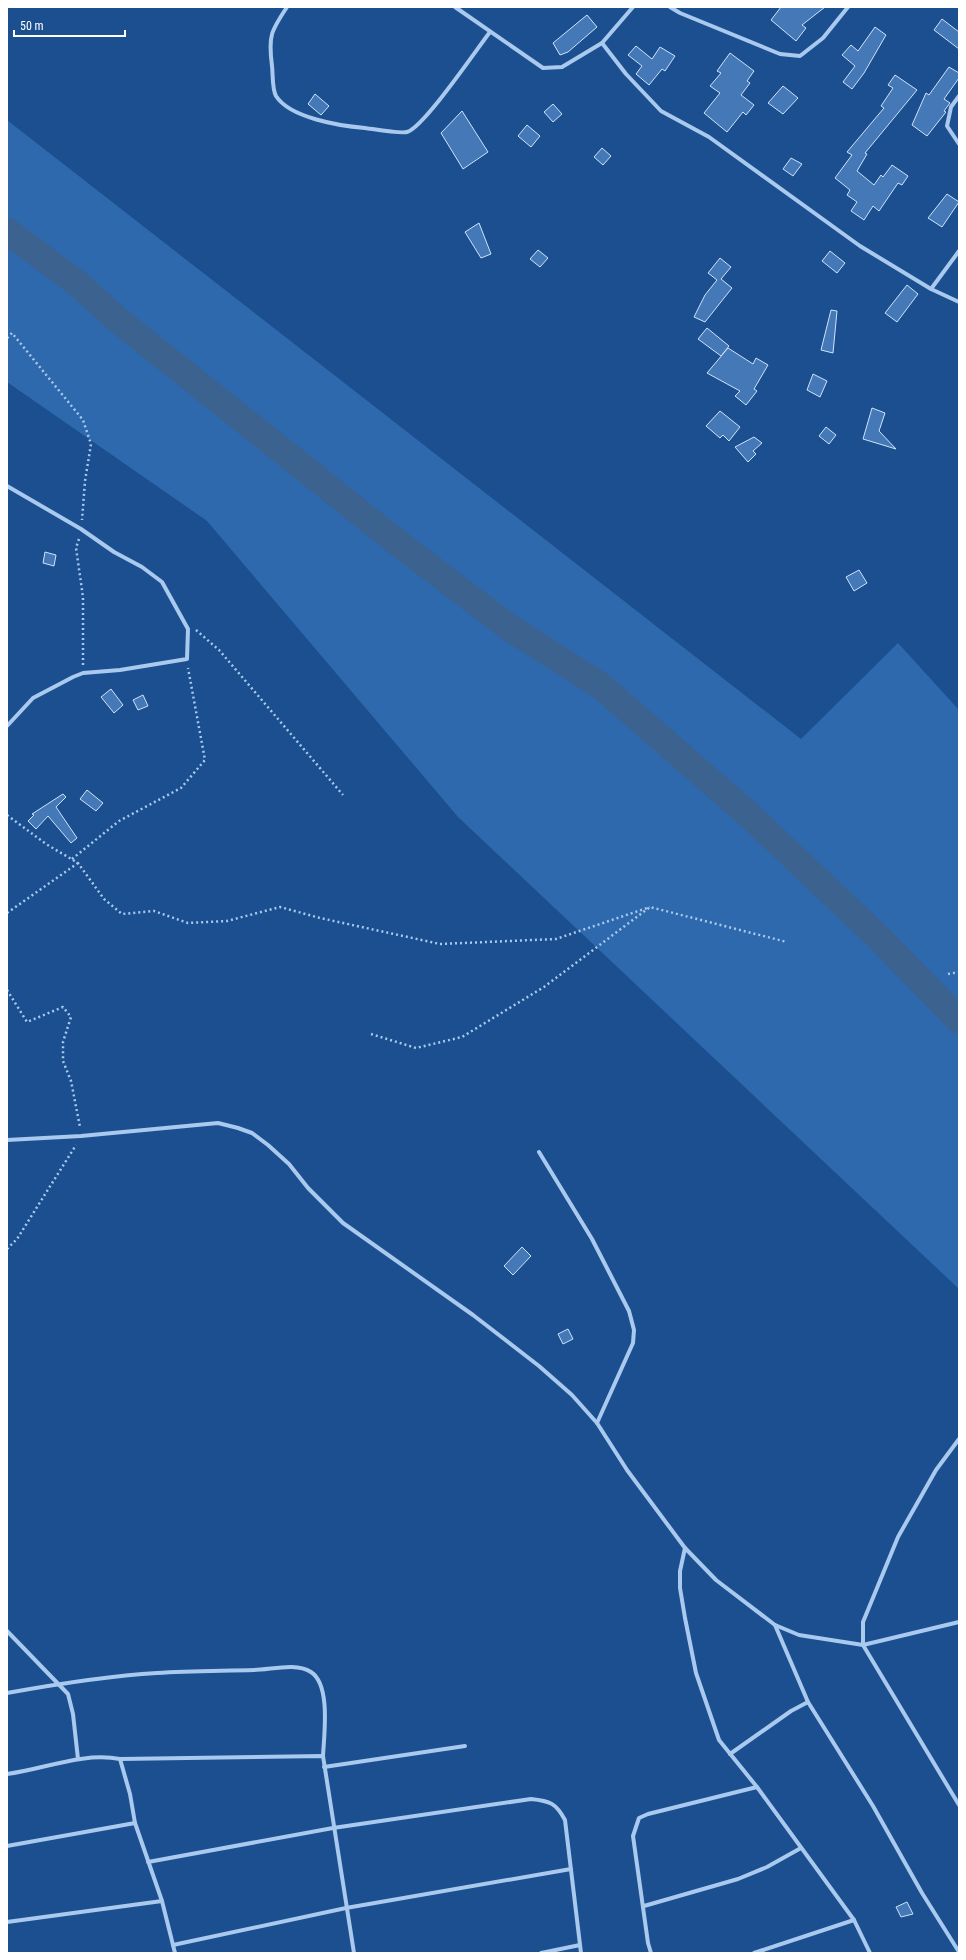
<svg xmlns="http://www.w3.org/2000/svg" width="966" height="1960" font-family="'Roboto Condensed',sans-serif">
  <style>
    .green { fill: #2e69ad }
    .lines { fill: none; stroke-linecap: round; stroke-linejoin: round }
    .river { stroke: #3c6290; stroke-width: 27 }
    .building { fill: #4478b7; stroke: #cfe3fa }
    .path { stroke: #a9c9ee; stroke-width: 2.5; stroke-dasharray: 2 3; stroke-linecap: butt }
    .street { stroke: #a9c9ee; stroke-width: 4 }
  </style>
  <rect width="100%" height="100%" fill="#1b4f8f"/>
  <path class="green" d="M 7,120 L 801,739 L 898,643 L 959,710 L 959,1289 L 458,817 L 207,521 L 7,382 Z"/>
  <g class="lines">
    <path class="river" d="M 7,231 L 77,283 L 118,320 L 398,543 L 510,628 L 601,686 L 748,814 L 877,936 L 959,1020"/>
  </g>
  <g class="building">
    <path d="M 781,7 L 825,7 L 802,25 L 806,28 L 796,41 L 771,20 Z"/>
    <path d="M 587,15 L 597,27 L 568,52 L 560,55 L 553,43 Z"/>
    <path d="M 942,19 L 959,32 L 959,49 L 934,30 Z"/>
    <path d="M 875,27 L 886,35 L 864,73 L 852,89 L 843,82 L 855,66 L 842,55 L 851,45 L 858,51 Z"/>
    <path d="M 636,46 L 652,59 L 660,47 L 675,56 L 665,71 L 662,69 L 649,85 L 636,74 L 642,66 L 628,55 Z"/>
    <path d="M 730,53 L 754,71 L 747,81 L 750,83 L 741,95 L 754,105 L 746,115 L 743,112 L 727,132 L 704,113 L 720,93 L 710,86 L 721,73 L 717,71 Z"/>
    <path d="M 949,67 L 959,73 L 959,78 L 944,99 L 950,103 L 944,111 L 946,112 L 927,136 L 912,125 L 926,93 L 929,95 Z"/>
    <path d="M 895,75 L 917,90 L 865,153 L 867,154 L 857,171 L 874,185 L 881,175 L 883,177 L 892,165 L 908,176 L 902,185 L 898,183 L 879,211 L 873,206 L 864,220 L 851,211 L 857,202 L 847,195 L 850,190 L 835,178 L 852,155 L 847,152 L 884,108 L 881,106 L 893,88 L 888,85 Z"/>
    <path d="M 783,86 L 798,98 L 783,114 L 768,103 Z"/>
    <path d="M 315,94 L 329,106 L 321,115 L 308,104 Z"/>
    <path d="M 553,104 L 562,114 L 553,122 L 544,112 Z"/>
    <path d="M 462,111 L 488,152 L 463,169 L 441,133 Z"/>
    <path d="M 527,125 L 540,136 L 531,147 L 518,136 Z"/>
    <path d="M 602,148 L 611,156 L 603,165 L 594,157 Z"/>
    <path d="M 791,158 L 802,164 L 793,176 L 783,169 Z"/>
    <path d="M 947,194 L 959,202 L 942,227 L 928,218 Z"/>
    <path d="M 479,223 L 491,254 L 481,258 L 465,232 Z"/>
    <path d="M 538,250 L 548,258 L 540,267 L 530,259 Z"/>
    <path d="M 830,251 L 845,263 L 837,273 L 822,261 Z"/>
    <path d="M 720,258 L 731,267 L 721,279 L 732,288 L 705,322 L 694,317 L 705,295 L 717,280 L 708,273 Z"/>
    <path d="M 907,285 L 918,294 L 897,322 L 885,313 Z"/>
    <path d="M 831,310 L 837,311 L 833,353 L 821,350 Z"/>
    <path d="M 707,328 L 729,346 L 721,356 L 698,339 Z"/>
    <path d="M 728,348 L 753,364 L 756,358 L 768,365 L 754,389 L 757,391 L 746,405 L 735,396 L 740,391 L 707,373 Z"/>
    <path d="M 813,374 L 827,381 L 820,397 L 807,390 Z"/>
    <path d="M 872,408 L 885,413 L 879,431 L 896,449 L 863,439 Z"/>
    <path d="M 720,411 L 740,427 L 729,441 L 723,435 L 720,438 L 706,426 Z"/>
    <path d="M 826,427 L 836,435 L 829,444 L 819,436 Z"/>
    <path d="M 754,437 L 762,443 L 753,451 L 756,454 L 748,462 L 735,447 Z"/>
    <path d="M 45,552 L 56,555 L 54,566 L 43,563 Z"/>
    <path d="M 859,570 L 867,583 L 854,591 L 846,577 Z"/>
    <path d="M 111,689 L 123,705 L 114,713 L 101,697 Z"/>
    <path d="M 143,695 L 148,706 L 138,710 L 133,700 Z"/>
    <path d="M 87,790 L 103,803 L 96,811 L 80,799 Z"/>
    <path d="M 63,794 L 66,797 L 56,807 L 77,838 L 71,843 L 48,816 L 36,829 L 28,821 L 34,815 L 32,814 Z"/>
    <path d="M 522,1247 L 531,1256 L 513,1275 L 504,1266 Z"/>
    <path d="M 568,1329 L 573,1339 L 563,1344 L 558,1334 Z"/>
    <path d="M 907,1902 L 913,1914 L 901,1917 L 896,1907 Z"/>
  </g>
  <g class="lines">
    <g class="path">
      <path d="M 7,338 L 12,333 L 83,420 L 91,444 L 85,481 L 82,520"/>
      <path d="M 79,539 L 76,548 L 83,597 L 83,665"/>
      <path d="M 196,630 L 219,650 L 343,795"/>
      <path d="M 7,815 L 46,844 L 78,863 L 104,899 L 122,914 L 154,911 L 188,923 L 227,921 L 280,907 L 320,918 L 440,944 L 556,939 L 650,907"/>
      <path d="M 72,859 L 119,821 L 181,788 L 205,760 L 188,668"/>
      <path d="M 7,913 L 78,863"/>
      <path d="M 948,974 L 959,972"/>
      <path d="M 7,990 L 27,1022 L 63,1007 L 71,1017 L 63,1042 L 63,1061 L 71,1081 L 80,1127"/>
      <path d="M 371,1034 L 416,1048 L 462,1037 L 544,987 L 650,907 L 787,942"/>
      <path d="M 7,1249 L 17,1239 L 76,1145"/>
    </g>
    <g class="street">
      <path d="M 287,7 C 271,31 268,36 272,66 C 273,74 272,89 276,96 C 290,118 340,126 365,128 C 373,129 401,134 407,132 C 424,127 476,50 490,32"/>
      <path d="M 455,7 L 543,68 L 562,67 L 602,43 L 633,7"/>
      <path d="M 670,7 L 680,13 L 780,54 L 800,56 L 823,38 L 848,7"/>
      <path d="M 602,43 L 626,74 L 661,111 L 709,137 L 860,246 L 931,289 L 959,302"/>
      <path d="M 959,96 L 951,107 L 947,126 L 959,144"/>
      <path d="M 931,289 L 959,251"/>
      <path d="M 7,486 L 81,529 L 114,552 L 142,567 L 162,582 L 188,629 L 187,659 L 120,670 L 83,673 L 73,677 L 33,698 L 7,726"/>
      <path d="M 7,1140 L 81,1136 L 218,1123 L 238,1128 L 252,1133 L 268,1145 L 289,1164 L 308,1188 L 343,1223 L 473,1315 L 539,1366 L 572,1395 L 597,1423 L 627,1470 L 685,1548 L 716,1580 L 775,1625 L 799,1635 L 863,1645 L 959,1622"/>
      <path d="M 539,1152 L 592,1239 L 629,1311 L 634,1330 L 633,1343 L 597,1423"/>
      <path d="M 959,1439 L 936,1470 L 898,1537 L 863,1622 L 863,1645 L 959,1805"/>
      <path d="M 685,1548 L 680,1571 L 680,1588 L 685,1618 L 696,1673 L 719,1740 L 757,1787 L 854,1920 L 870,1953"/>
      <path d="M 775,1625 L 808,1702 L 873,1806 L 922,1893 L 959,1952"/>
      <path d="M 7,1631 L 68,1694 L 73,1714 L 78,1759"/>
      <path d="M 7,1693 C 57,1684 107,1676 157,1673 C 189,1671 222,1671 254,1670 C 271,1670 295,1662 311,1672 C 331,1685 324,1735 323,1756"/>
      <path d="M 730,1754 L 791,1711 L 808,1702"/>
      <path d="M 120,1759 L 323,1756 L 354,1953"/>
      <path d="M 324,1767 L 465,1746"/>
      <path d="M 7,1774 C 45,1769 82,1752 120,1759 L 130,1794 L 135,1823 L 162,1901 L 175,1953"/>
      <path d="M 7,1846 L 135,1823"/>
      <path d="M 148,1862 L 333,1828 L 531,1799 C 550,1801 556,1803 565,1820 L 581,1953"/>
      <path d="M 644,1906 L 738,1879 L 767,1867 L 801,1848"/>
      <path d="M 7,1922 L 162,1901"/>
      <path d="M 173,1945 L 346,1908 L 571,1869"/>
      <path d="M 541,1953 L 580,1945"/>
      <path d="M 651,1953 L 648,1943 L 633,1836 L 639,1818 L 648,1814 L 757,1787"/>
      <path d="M 754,1953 L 854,1920"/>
    </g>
  </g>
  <rect width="966" height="1960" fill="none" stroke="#ffffff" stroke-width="16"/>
  <path d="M14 30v6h111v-6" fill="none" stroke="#ffffff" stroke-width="2"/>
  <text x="20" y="30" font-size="12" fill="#ffffff" stroke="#1b4f8f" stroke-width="3" paint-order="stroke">50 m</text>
</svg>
